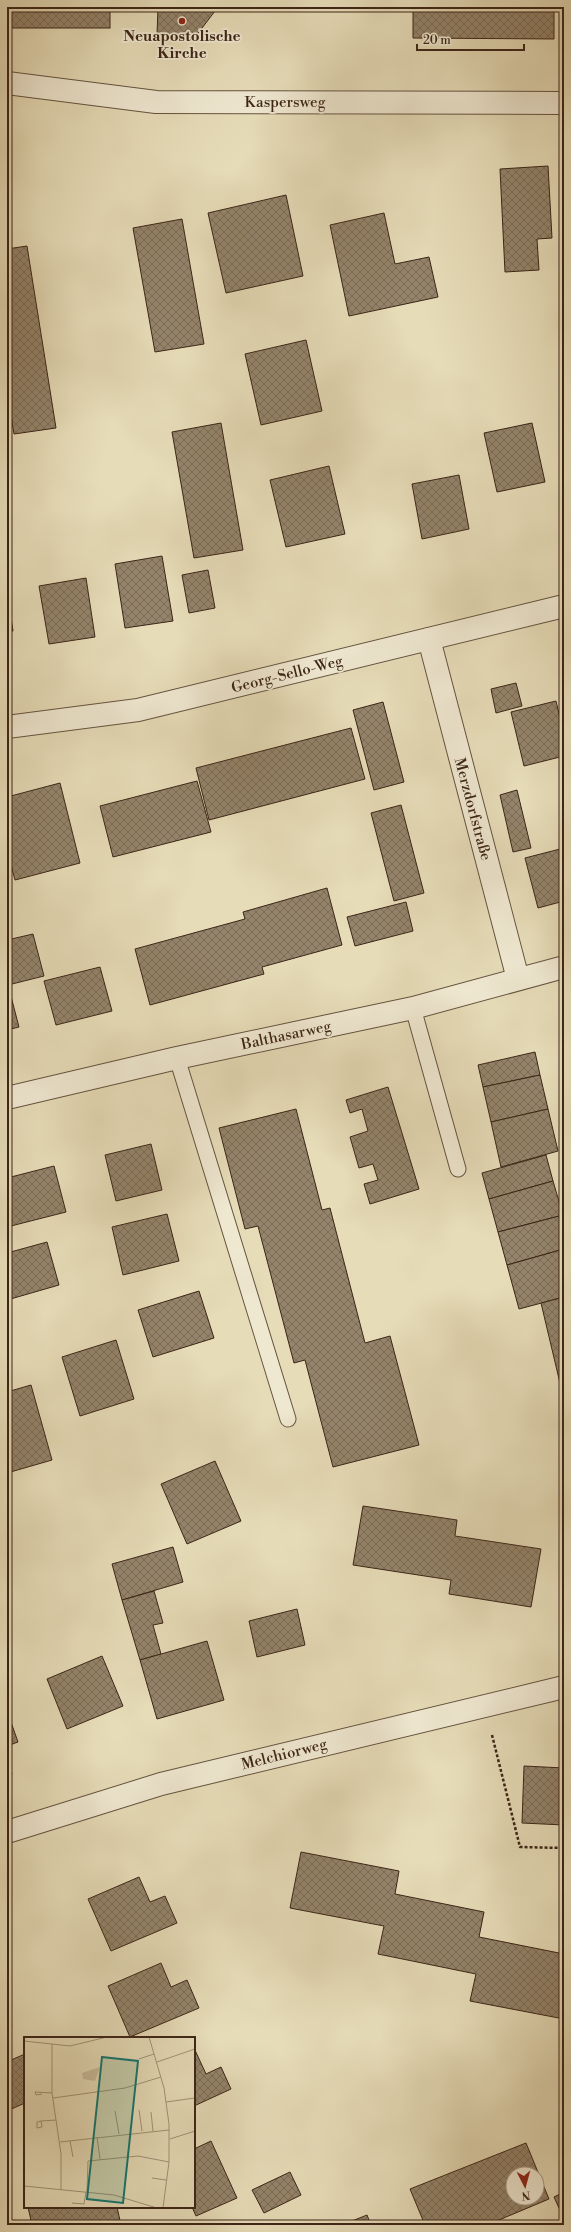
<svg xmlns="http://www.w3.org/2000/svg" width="571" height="2232" font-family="'Libre Bodoni',serif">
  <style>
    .building { fill: url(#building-cross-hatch); stroke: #3c2517; fill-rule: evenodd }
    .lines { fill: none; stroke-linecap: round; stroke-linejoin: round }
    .service-casing { stroke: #66533f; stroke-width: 17 }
    .minor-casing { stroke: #66533f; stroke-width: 24 }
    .path { stroke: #3c2517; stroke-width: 2.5; stroke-dasharray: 3 2; stroke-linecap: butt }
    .service { stroke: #efe8d1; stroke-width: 15 }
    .minor { stroke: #efe8d1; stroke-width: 22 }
    .poi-dot { fill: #8f2418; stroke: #efe8d1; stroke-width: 1.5 }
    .labels { text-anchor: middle; stroke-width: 3.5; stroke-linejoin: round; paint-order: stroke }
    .poi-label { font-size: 15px; font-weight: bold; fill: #3c2517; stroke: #efe8d1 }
    .street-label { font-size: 15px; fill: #3c2517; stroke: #efe8d1 }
    .inset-road { fill: none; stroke: #a29378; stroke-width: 1 }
    .view { fill: #0f766e; fill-opacity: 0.15; stroke: #0f766e; stroke-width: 2 }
    .inset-edge { fill: none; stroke: #3c2517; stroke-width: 2 }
  </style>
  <defs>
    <pattern id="building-cross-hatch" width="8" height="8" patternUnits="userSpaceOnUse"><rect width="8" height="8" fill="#94846b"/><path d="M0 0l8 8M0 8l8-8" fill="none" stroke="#7a6c57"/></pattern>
  </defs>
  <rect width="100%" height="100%" fill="#e6dcb8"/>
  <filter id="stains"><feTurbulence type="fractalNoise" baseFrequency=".005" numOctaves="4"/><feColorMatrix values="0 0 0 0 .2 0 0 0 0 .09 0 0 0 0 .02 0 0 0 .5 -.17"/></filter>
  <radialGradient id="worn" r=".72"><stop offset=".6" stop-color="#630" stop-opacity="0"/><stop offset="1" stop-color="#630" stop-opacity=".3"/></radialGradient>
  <g class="building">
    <rect x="8" y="7" width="102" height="21"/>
    <path d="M 158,7 L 218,7 L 196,36 L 157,35 Z"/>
    <path d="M 413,7 L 554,7 L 554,39 L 413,38 Z"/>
    <path d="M 548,166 L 552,238 L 537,239 L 539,270 L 505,272 L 500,169 Z"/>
    <path d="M 286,195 L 303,276 L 226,293 L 208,213 Z"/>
    <path d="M 384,213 L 395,264 L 429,257 L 438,297 L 349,316 L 330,225 Z"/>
    <path d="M 182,219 L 204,344 L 155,352 L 133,228 Z"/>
    <path d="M 27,246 L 56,428 L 14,434 L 7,392 L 7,249 Z"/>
    <path d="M 306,340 L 322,411 L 261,425 L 245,354 Z"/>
    <path d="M 221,423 L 243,550 L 194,558 L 172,432 Z"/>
    <path d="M 532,423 L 545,482 L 497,492 L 484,433 Z"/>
    <path d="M 329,466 L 345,534 L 286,547 L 270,480 Z"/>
    <path d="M 459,475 L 469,529 L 422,539 L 412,484 Z"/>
    <path d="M 162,556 L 173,621 L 125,628 L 115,564 Z"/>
    <path d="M 208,570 L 215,608 L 189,613 L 182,575 Z"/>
    <path d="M 86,578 L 95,637 L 49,644 L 39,586 Z"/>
    <path d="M 7,591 L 13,631 L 7,632 Z"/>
    <path d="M 516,683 L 522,706 L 496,713 L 491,689 Z"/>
    <path d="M 556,701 L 564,735 L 564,756 L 524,766 L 511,712 Z"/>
    <path d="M 383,702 L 404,782 L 374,790 L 353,710 Z"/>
    <path d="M 351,728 L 365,779 L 209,820 L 196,768 Z"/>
    <path d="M 197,781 L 211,832 L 113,857 L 100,806 Z"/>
    <path d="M 60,783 L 80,863 L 15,880 L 7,851 L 7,797 Z"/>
    <path d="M 517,790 L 531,848 L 513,852 L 500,795 Z"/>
    <path d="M 401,805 L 424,893 L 394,901 L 371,813 Z"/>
    <path d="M 564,848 L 564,901 L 538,908 L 525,858 Z"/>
    <path d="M 327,888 L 342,945 L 262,967 L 264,974 L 150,1005 L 135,949 L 245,919 L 243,912 Z"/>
    <path d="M 406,902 L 413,931 L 355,946 L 347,917 Z"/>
    <path d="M 33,934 L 44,976 L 8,985 L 7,940 Z"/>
    <path d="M 100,967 L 112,1011 L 56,1025 L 44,981 Z"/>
    <path d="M 7,981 L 19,1027 L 7,1030 Z"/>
    <path d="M 7,1036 L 11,1051 L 7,1052 Z"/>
    <path d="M 535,1052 L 540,1075 L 483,1087 L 478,1065 Z"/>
    <path d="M 540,1075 L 548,1109 L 491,1122 L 483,1087 Z"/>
    <path d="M 388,1087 L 419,1189 L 370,1204 L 364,1184 L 378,1180 L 373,1164 L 359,1168 L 350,1137 L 368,1131 L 362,1109 L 350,1113 L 346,1100 Z"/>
    <path d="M 296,1109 L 322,1210 L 330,1208 L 365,1343 L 390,1336 L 419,1445 L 333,1467 L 305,1360 L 294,1363 L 258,1226 L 245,1229 L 219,1128 Z"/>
    <path d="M 548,1109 L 558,1151 L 501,1167 L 491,1122 Z"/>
    <path d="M 151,1144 L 162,1190 L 116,1201 L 105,1155 Z"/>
    <path d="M 546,1155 L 553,1181 L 489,1199 L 482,1173 Z"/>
    <path d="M 54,1166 L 66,1212 L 7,1227 L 7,1178 Z"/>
    <path d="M 553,1181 L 563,1215 L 498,1232 L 489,1199 Z"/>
    <path d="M 167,1214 L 179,1261 L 123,1275 L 112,1227 Z"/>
    <path d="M 563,1215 L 564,1249 L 507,1265 L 498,1232 Z"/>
    <path d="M 47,1242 L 59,1285 L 7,1300 L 7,1253 Z"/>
    <path d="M 564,1249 L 564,1297 L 519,1309 L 507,1265 Z"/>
    <path d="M 199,1291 L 214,1338 L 153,1357 L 138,1310 Z"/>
    <path d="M 564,1297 L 564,1400 L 541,1303 Z"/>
    <path d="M 116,1340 L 134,1399 L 80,1416 L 62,1357 Z"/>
    <path d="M 31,1385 L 52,1460 L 7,1473 L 7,1392 Z"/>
    <path d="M 215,1461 L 241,1521 L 187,1544 L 161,1484 Z"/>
    <path d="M 363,1506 L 457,1520 L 455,1536 L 541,1549 L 531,1607 L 449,1594 L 451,1580 L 353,1565 Z"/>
    <path d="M 173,1547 L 183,1582 L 122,1600 L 112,1564 Z"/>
    <path d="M 154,1591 L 163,1623 L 153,1625 L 161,1654 L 140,1660 L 122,1600 Z"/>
    <path d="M 297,1609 L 305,1645 L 257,1657 L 249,1621 Z"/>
    <path d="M 207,1641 L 224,1700 L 157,1719 L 140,1660 Z"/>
    <path d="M 102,1656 L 123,1706 L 67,1729 L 47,1679 Z"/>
    <path d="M 7,1711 L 18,1742 L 7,1746 Z"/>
    <path d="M 7,1759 L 12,1774 L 7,1776 Z"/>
    <path d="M 524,1766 L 564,1768 L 564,1825 L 522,1823 Z"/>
    <path d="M 301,1852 L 399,1871 L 395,1894 L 484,1912 L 479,1937 L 564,1954 L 564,2019 L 470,2001 L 476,1974 L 378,1954 L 384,1926 L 290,1908 Z"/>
    <path d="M 139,1877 L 150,1902 L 165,1896 L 177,1923 L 111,1951 L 88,1899 Z"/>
    <path d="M 161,1963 L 171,1987 L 187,1980 L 199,2008 L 130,2037 L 108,1986 Z"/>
    <path d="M 7,2014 L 12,2026 L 7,2028 Z"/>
    <path d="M 194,2048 L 206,2074 L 221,2067 L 231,2089 L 194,2106 Z"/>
    <path d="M 7,2051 L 11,2060 L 25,2054 L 25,2103 L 7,2111 Z"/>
    <path d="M 211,2141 L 237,2198 L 196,2216 L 192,2207 L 194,2207 L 194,2149 Z"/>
    <path d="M 526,2143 L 549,2199 L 487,2225 L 425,2225 L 410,2189 ZM 513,2174 L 537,2174 L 537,2198 L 513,2198 Z"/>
    <path d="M 290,2172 L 301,2195 L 264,2213 L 252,2190 Z"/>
    <path d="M 564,2192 L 564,2219 L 554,2197 Z"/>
    <path d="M 28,2207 L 117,2207 L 121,2225 L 32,2225 Z"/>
    <path d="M 367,2215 L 371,2225 L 342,2225 Z"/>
  </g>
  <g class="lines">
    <g class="service-casing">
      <g id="service">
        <path d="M 413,1008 L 458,1169"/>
        <path d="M 177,1058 L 288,1419"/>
      </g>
    </g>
    <g class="minor-casing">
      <g id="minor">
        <path d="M 7,83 L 156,102 L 564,103"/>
        <path d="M 429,639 L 518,979"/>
        <path d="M 7,727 L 138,710 L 564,606"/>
        <path d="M 7,1098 L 177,1058 L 413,1008 L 564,967"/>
        <path d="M 7,1832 L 161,1784 L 564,1687"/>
      </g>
    </g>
    <path class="path" d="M 492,1735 L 520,1847 L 564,1848"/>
    <use href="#service" class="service"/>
    <use href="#minor" class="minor"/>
  </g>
  <circle class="poi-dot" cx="182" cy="21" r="4"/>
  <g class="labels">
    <g class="poi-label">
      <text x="182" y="41">Neuapostolische<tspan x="182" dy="17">Kirche</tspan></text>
    </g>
    <g class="street-label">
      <text x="285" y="107">Kaspersweg</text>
      <text transform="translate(287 674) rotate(-14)" y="5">Georg-Sello-Weg</text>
      <text transform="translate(473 809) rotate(75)" y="5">Merzdorfstraße</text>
      <text transform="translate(286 1035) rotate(-12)" y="5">Balthasarweg</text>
      <text transform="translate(284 1754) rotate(-14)" y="5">Melchiorweg</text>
    </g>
  </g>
  <g transform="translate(24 2037)">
    <rect width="171" height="171" fill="#e6dcb8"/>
    <path d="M 76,30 L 71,44 L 59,42 L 58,36 Z" fill="#c9bd9d"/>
    <path class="inset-road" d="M 125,0 L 140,51 L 145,87 L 145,125 L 139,171M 0,4 L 46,9 L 83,0M 28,7 L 28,56 L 37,117 L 37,153M 115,22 L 130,17M 133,25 L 171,12M 18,57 L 12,58 L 11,55 L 28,56M 29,61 L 101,51 L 137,40M 142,65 L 171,61M 115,73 L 118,94M 91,74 L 95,97M 127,75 L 129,94M 17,84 L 18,90 L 13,91 L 13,85 L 17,84 L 32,83M 73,100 L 76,122M 146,102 L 171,94M 46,104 L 49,120M 36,105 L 145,93M 128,141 L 142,143M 0,149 L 90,158 L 133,171M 63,155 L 64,124 L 114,119 L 145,125M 48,166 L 60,167 L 62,155"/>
    <path class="view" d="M 78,20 L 114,24 L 99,166 L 63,162 Z"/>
    <rect width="171" height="171" class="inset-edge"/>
  </g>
  <rect width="571" height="2232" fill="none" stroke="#e6dcb8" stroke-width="24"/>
  <rect x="8" y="8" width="555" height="2216" fill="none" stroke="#3c2517" stroke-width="2"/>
  <rect x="12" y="12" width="547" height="2208" fill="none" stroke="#3c2517"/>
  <g transform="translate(525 2186) rotate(174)"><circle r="19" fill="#efe8d1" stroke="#a79a87"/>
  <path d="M0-3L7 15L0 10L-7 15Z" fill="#8f2418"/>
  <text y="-6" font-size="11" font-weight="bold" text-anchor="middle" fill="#3c2517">N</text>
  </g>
  <path d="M417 44v6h107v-6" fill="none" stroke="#3c2517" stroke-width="2"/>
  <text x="423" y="44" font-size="12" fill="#3c2517" stroke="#efe8d1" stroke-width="3" paint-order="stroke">20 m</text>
  <rect width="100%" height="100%" filter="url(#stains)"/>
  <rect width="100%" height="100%" fill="url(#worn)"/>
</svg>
